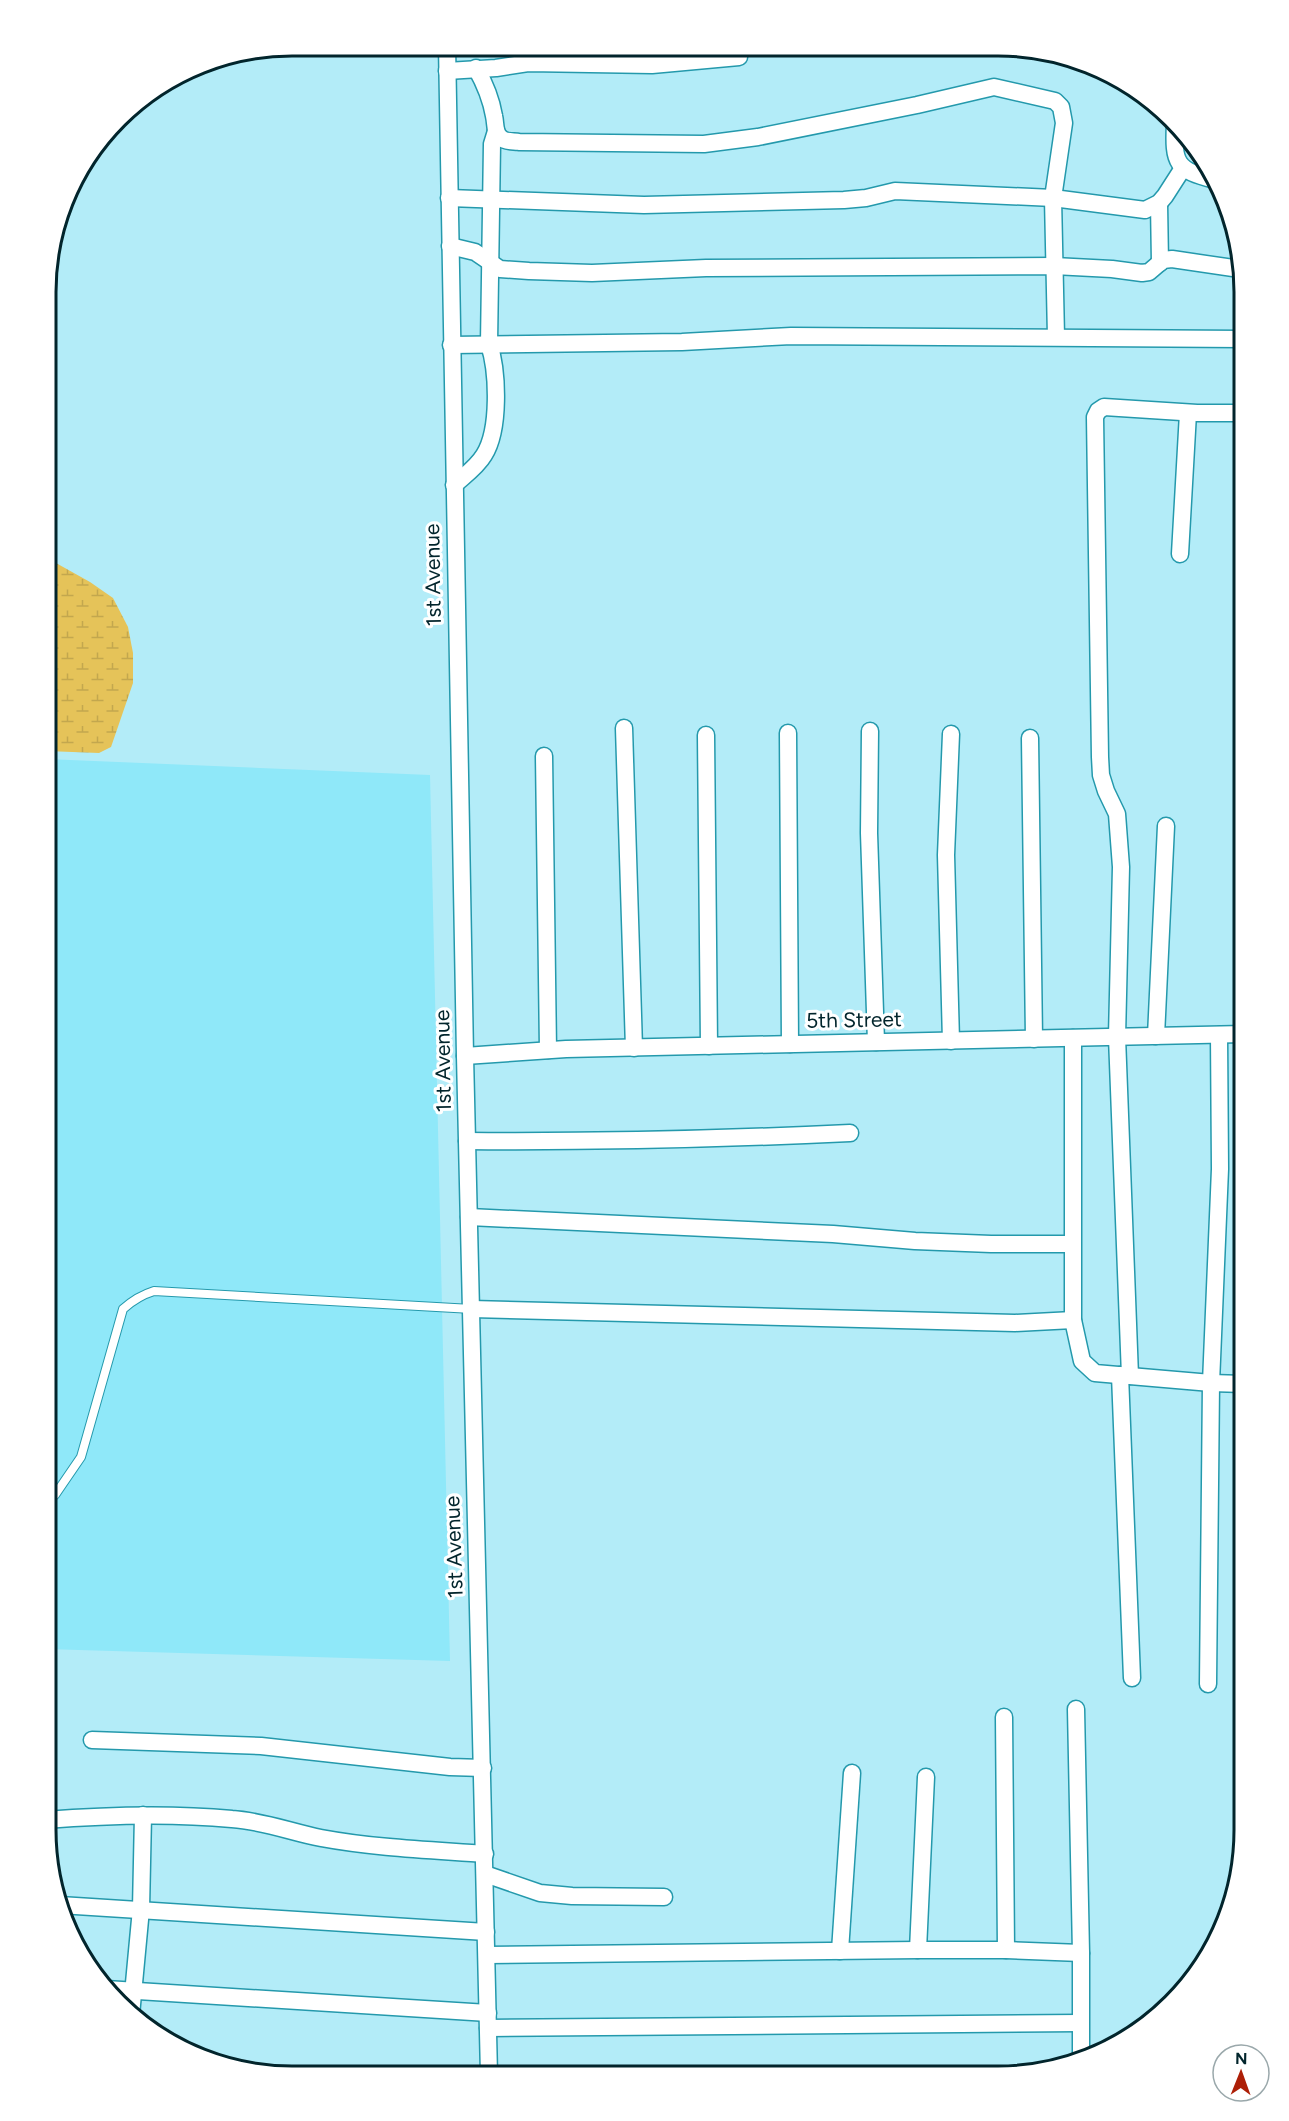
<svg xmlns="http://www.w3.org/2000/svg" width="1289" height="2121" font-family="Figtree,sans-serif">
  <style>
    .built { fill: #8fe8f9 }
    .wetland { fill: url(#wetland-marsh) }
    .lines { fill: none; stroke-linecap: round; stroke-linejoin: round }
    .service-casing { stroke: #2499ac; stroke-width: 10 }
    .minor-casing { stroke: #2499ac; stroke-width: 19 }
    .service { stroke: #fff; stroke-width: 8 }
    .minor { stroke: #fff; stroke-width: 16 }
    .labels { text-anchor: middle; stroke-width: 6; stroke-linejoin: round; paint-order: stroke }
    .street-label { font-size: 21px; fill: #02252c; stroke: #fff }
    .rim { fill: none; stroke: #02252c; stroke-width: 3 }
  </style>
  <defs>
    <pattern id="wetland-marsh" width="20" height="14" patternUnits="userSpaceOnUse" patternTransform="scale(1.5)"><rect width="20" height="14" fill="#e5c359"/><path d="M1 5h8M5 5V1M11 12h8M15 12V8" fill="none" stroke="#c3a74e"/></pattern>
  </defs>
  <rect width="100%" height="100%" fill="#b3ecf8"/>
  <path class="built" d="M 46,759 L 430,775 L 450,1661 L 45,1649 Z"/>
  <path class="wetland" d="M 47,558 L 90,582 L 113,598 L 128,627 L 133,653 L 133,683 L 111,747 L 99,753 L 46,751 Z"/>
  <g class="lines">
    <g class="service-casing">
      <path id="service" d="M 45,1501 L 55,1495 L 81,1457 L 123,1309 C 133,1300 141,1295 154,1291 L 472,1309"/>
    </g>
    <g class="minor-casing">
      <g id="minor">
        <path d="M 447,45 L 465,1056 L 489,2075"/>
        <path d="M 476,68 C 485,84 491,98 494,116 C 496,124 494,133 501,138 C 505,142 514,141 519,142 L 704,144 L 758,137 L 917,105 L 994,87 L 1055,101 L 1061,107 L 1064,123 L 1053,198 L 1056,337"/>
        <path d="M 447,71 L 496,68 L 528,63 L 652,65 L 739,57"/>
        <path d="M 1175,123 C 1173,164 1176,170 1215,180"/>
        <path d="M 449,198 L 644,205 L 844,200 L 866,198 L 895,191 L 1053,198 L 1145,210 L 1159,203 L 1165,196 L 1183,168"/>
        <path d="M 1159,203 L 1160,263"/>
        <path d="M 450,246 L 475,252 L 500,269 L 529,271 L 592,273 L 706,268 L 1054,266 L 1112,269 L 1142,273 L 1149,272 L 1163,260 L 1172,259 L 1240,269"/>
        <path d="M 451,345 L 682,342 L 791,336 L 1244,339"/>
        <path d="M 454,485 C 464,476 477,467 484,455 C 500,430 498,372 489,344 L 492,144 L 496,131"/>
        <path d="M 1180,554 L 1188,413"/>
        <path d="M 624,728 L 634,1048"/>
        <path d="M 870,731 L 869,833 L 876,1042"/>
        <path d="M 788,733 L 790,1044"/>
        <path d="M 706,735 L 709,1046"/>
        <path d="M 1030,738 L 1034,1039"/>
        <path d="M 544,756 L 548,1050"/>
        <path d="M 1156,1036 L 1166,826"/>
        <path d="M 1073,1038 L 1073,1320 L 1082,1361 L 1095,1373 L 1211,1383 L 1244,1384"/>
        <path d="M 951,1041 L 946,855 L 951,734"/>
        <path d="M 465,1056 L 566,1049 L 1244,1034"/>
        <path d="M 467,1141 C 595,1142 722,1139 850,1133"/>
        <path d="M 469,1217 L 833,1234 L 915,1241 L 991,1244 L 1072,1244"/>
        <path d="M 472,1309 L 1015,1323 L 1073,1320"/>
        <path d="M 1120,1375 L 1132,1678"/>
        <path d="M 1130,1376 L 1117,1037 L 1121,867 L 1117,814 L 1106,791 L 1101,775 L 1100,757 L 1095,417 L 1098,411 L 1104,407 L 1197,413 L 1244,413"/>
        <path d="M 1208,1684 L 1211,1383 L 1220,1169 L 1219,1035"/>
        <path d="M 1076,1709 L 1081,1953 L 1081,2059"/>
        <path d="M 1004,1717 L 1006,1950"/>
        <path d="M 92,1740 L 261,1746 L 450,1767 L 483,1768"/>
        <path d="M 45,1820 C 107,1815 170,1813 232,1819 C 263,1821 291,1832 321,1838 C 375,1848 430,1850 485,1854"/>
        <path d="M 485,1874 L 540,1893 L 572,1896 L 664,1897"/>
        <path d="M 60,1905 L 486,1932"/>
        <path d="M 918,1950 L 926,1777"/>
        <path d="M 840,1951 L 852,1773"/>
        <path d="M 487,1955 L 918,1950 L 1006,1950 L 1081,1953"/>
        <path d="M 106,1989 L 488,2013"/>
        <path d="M 131,2015 L 141,1909 L 143,1815"/>
        <path d="M 488,2028 L 1080,2023"/>
      </g>
    </g>
    <use href="#service" class="service"/>
    <use href="#minor" class="minor"/>
  </g>
  <g class="labels">
    <g class="street-label">
      <text transform="translate(433 575) rotate(-91)" y="7">1st Avenue</text>
      <text transform="translate(854 1020) rotate(-1)" y="7">5th Street</text>
      <text transform="translate(443 1061) rotate(-91)" y="7">1st Avenue</text>
      <text transform="translate(454 1547) rotate(-92)" y="7">1st Avenue</text>
    </g>
  </g>
  <path d="M0 0H1289V2121H0ZM292 56H998A236 236 0 0 1 1234 292V1830A236 236 0 0 1 998 2066H292A236 236 0 0 1 56 1830V292A236 236 0 0 1 292 56Z" fill="#fff" fill-rule="evenodd"/>
  <path class="rim" d="M292 56H998A236 236 0 0 1 1234 292V1830A236 236 0 0 1 998 2066H292A236 236 0 0 1 56 1830V292A236 236 0 0 1 292 56Z"/>
  <g transform="translate(1241 2073) rotate(1)"><circle r="28" fill="#ffffff" stroke="#9aa8ab" stroke-width="1.5"/>
  <path d="M0-4.5L10 22L0 15L-10 22Z" fill="#ad1f07"/>
  <text y="-9" font-size="16" font-weight="bold" text-anchor="middle" fill="#02252c">N</text>
  </g>
</svg>
